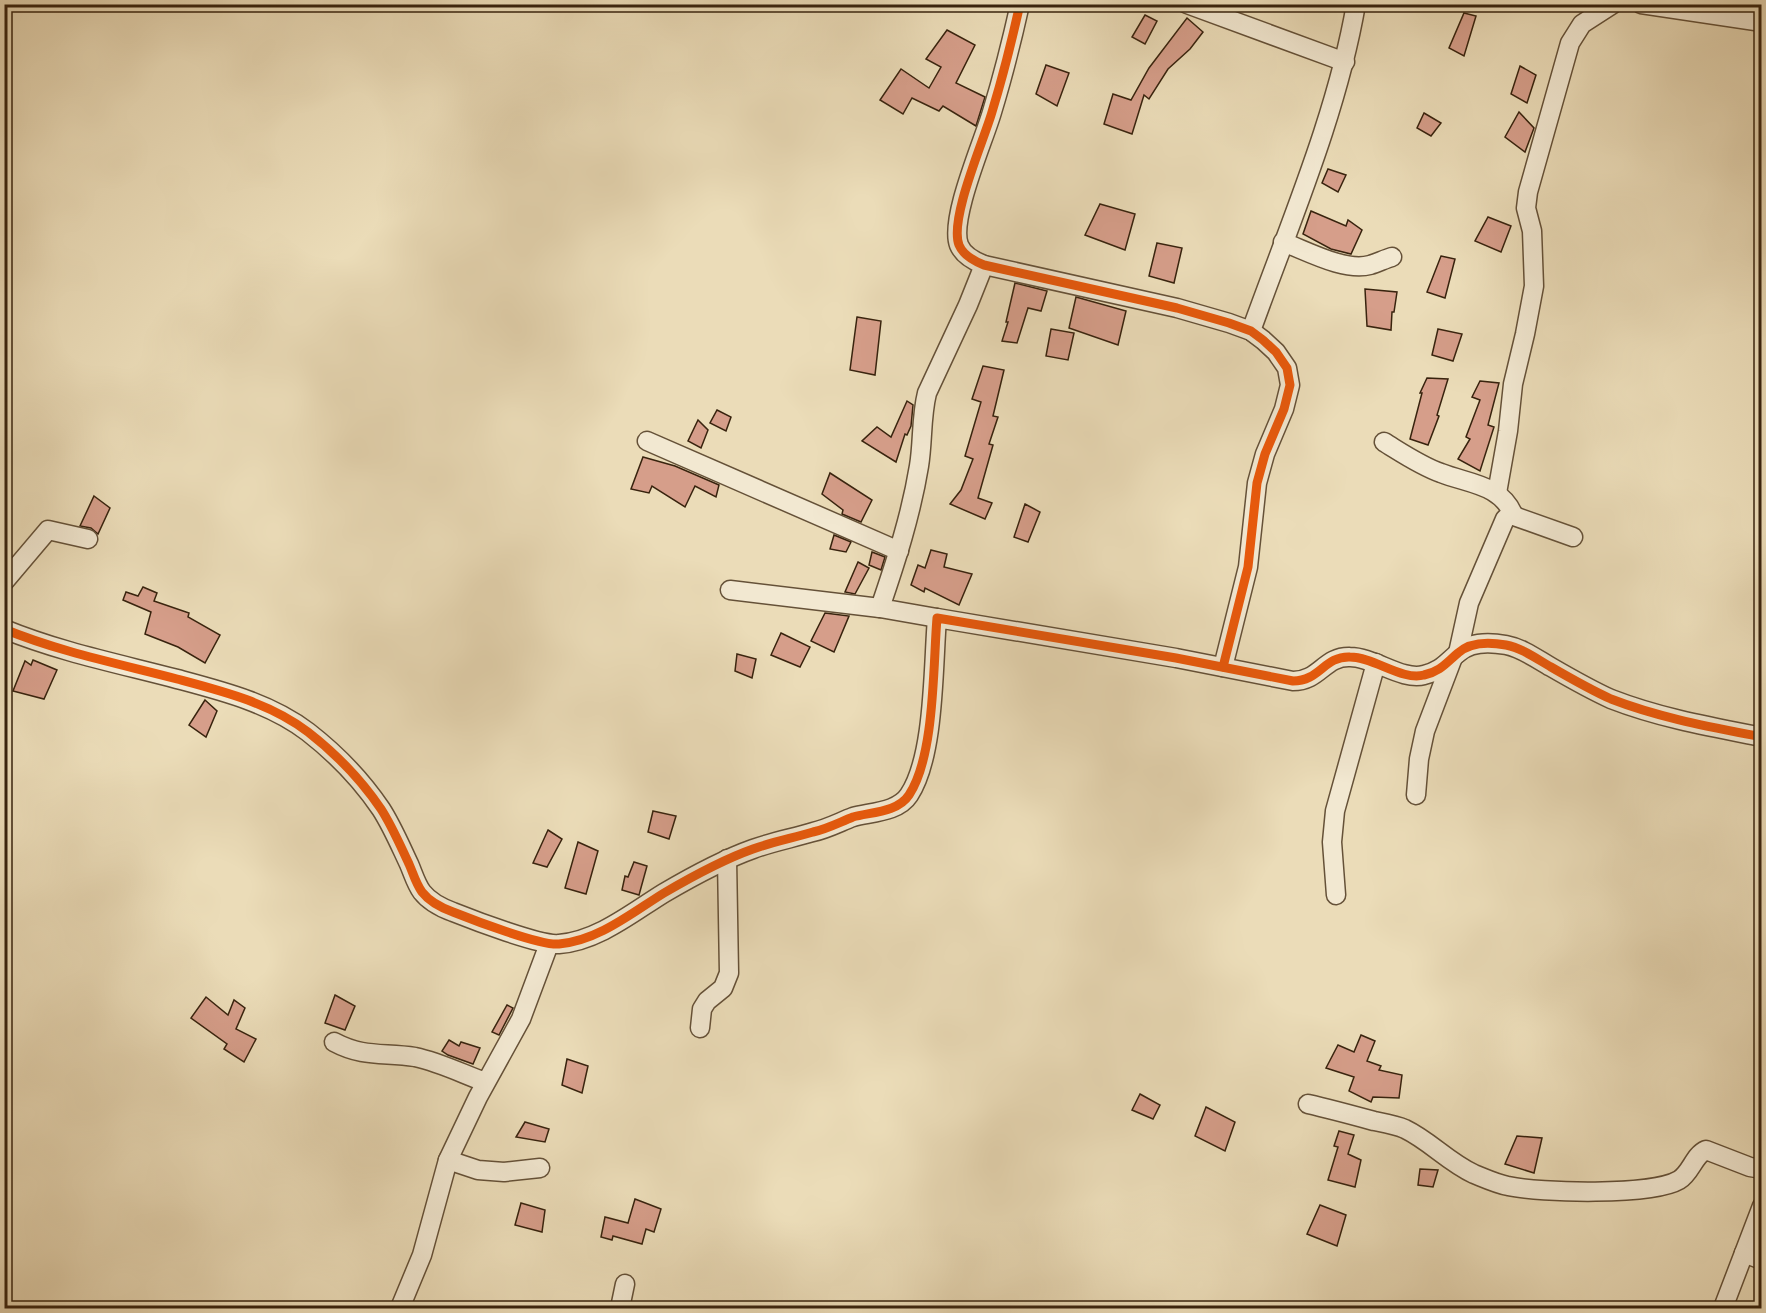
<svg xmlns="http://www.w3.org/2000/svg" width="1766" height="1313" font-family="'Libre Bodoni',serif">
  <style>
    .building { fill: #d69e8a; stroke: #38230e; stroke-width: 1.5 }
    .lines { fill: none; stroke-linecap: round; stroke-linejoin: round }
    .minor-casing { stroke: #655138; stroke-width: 21 }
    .minor { stroke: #f2e8d1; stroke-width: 18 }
    .cycleway-casing { stroke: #f2e8d1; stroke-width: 13 }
    .cycleway { stroke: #e8590c; stroke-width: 9 }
  </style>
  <rect width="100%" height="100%" fill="#ebdcb8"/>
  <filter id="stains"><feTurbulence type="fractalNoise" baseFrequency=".00333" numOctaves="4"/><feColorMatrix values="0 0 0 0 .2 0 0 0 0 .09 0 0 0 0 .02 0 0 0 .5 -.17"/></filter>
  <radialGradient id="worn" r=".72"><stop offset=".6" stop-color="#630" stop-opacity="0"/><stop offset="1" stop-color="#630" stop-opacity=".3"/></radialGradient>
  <g class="building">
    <path d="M 1464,13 L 1476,16 L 1464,56 L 1449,48 Z"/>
    <path d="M 1145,15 L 1157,21 L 1145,44 L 1132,37 Z"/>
    <path d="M 1187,18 L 1203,32 L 1190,49 L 1168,69 L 1149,99 L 1144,95 L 1132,134 L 1104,124 L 1113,94 L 1131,100 L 1149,68 Z"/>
    <path d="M 947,30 L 975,45 L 956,83 L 985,97 L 976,126 L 943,106 L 939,111 L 912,98 L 903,114 L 880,100 L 901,69 L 929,88 L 941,67 L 926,59 Z"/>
    <path d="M 1046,65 L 1069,73 L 1057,106 L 1036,94 Z"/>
    <path d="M 1520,66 L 1536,75 L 1527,103 L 1511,94 Z"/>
    <path d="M 1519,112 L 1534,128 L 1525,152 L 1505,137 Z"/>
    <path d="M 1424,113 L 1441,123 L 1431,136 L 1417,128 Z"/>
    <path d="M 1328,169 L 1346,175 L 1338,192 L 1322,183 Z"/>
    <path d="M 1100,204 L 1135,214 L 1125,250 L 1085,235 Z"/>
    <path d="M 1311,211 L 1346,226 L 1348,220 L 1362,230 L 1351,254 L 1331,249 L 1303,234 Z"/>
    <path d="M 1488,217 L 1511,226 L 1501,252 L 1475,241 Z"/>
    <path d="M 1157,243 L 1182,248 L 1174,283 L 1149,276 Z"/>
    <path d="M 1441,256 L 1455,259 L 1445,298 L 1427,292 Z"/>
    <path d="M 1015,283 L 1047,291 L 1041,311 L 1028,308 L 1017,343 L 1002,341 L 1008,322 L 1006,322 Z"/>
    <path d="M 1365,289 L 1397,292 L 1394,312 L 1392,312 L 1391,330 L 1367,326 Z"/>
    <path d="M 1076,297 L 1126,311 L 1118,345 L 1069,328 Z"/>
    <path d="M 857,317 L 881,321 L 875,375 L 850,370 Z"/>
    <path d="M 1051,329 L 1074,333 L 1068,360 L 1046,356 Z"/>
    <path d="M 1438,329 L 1462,334 L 1453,361 L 1432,355 Z"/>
    <path d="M 983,366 L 1004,370 L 993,416 L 998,417 L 989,444 L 993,445 L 978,498 L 992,503 L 985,519 L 950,504 L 961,490 L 973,459 L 965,456 L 981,402 L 972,399 Z"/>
    <path d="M 1427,378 L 1448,379 L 1437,415 L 1439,416 L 1428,445 L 1410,439 L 1422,393 L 1420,393 Z"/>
    <path d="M 1480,381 L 1499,383 L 1488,425 L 1494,427 L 1480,471 L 1458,459 L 1470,439 L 1466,437 L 1480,400 L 1472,397 Z"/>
    <path d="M 907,401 L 913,405 L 911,426 L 907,435 L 905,434 L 896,462 L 862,441 L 877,427 L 891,437 Z"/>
    <path d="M 717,410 L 731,417 L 726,431 L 710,423 Z"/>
    <path d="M 698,420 L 708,430 L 701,448 L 688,441 Z"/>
    <path d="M 643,457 L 675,466 L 719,485 L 716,497 L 695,486 L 685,507 L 652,486 L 649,493 L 631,489 Z"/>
    <path d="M 830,473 L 872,500 L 861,522 L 842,514 L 843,510 L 822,494 Z"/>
    <path d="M 94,496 L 110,508 L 98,534 L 91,528 L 80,526 Z"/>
    <path d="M 1025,504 L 1040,512 L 1028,542 L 1014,537 Z"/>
    <path d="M 834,535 L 851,542 L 846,552 L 830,549 Z"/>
    <path d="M 931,550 L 947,554 L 944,567 L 972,574 L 959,605 L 925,588 L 924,592 L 911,585 L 918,565 L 925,568 Z"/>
    <path d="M 872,552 L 885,557 L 881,570 L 869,565 Z"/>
    <path d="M 858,562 L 869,568 L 855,594 L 845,592 Z"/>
    <path d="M 143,587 L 157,593 L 154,601 L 189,613 L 188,617 L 220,635 L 205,663 L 178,647 L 145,634 L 151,612 L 123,600 L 126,592 L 138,596 Z"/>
    <path d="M 825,613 L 849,616 L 834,652 L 811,641 Z"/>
    <path d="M 781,633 L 810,647 L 800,667 L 771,655 Z"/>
    <path d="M 737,654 L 756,659 L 752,678 L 735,671 Z"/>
    <path d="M 33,660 L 57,670 L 44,699 L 13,691 L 25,661 L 31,665 Z"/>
    <path d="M 205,700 L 217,711 L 206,737 L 189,725 Z"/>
    <path d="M 653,811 L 676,816 L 669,839 L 648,832 Z"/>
    <path d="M 548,830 L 562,839 L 547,867 L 533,863 Z"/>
    <path d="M 578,842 L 598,851 L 586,894 L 565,888 Z"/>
    <path d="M 634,862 L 647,866 L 639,895 L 622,890 L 625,876 L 628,877 Z"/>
    <path d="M 335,995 L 355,1006 L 345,1030 L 325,1023 Z"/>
    <path d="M 206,997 L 228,1015 L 234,1000 L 245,1008 L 236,1029 L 256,1039 L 244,1062 L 224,1049 L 227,1044 L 191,1018 Z"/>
    <path d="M 507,1005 L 513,1008 L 499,1035 L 492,1032 Z"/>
    <path d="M 1361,1035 L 1375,1041 L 1367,1061 L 1381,1066 L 1379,1070 L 1402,1075 L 1399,1098 L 1373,1097 L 1371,1102 L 1349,1091 L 1354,1077 L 1326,1068 L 1338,1045 L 1354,1052 Z"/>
    <path d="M 449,1040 L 459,1046 L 461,1042 L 480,1048 L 473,1064 L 448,1055 L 442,1051 Z"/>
    <path d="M 567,1059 L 588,1066 L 582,1093 L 562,1085 Z"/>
    <path d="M 1140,1094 L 1160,1105 L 1153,1119 L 1132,1110 Z"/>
    <path d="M 1206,1107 L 1235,1122 L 1225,1151 L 1195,1136 Z"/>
    <path d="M 525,1122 L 549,1129 L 545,1142 L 516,1137 Z"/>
    <path d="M 1339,1131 L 1354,1135 L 1348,1154 L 1361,1160 L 1355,1187 L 1328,1180 L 1338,1147 L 1334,1146 Z"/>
    <path d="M 1517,1136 L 1542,1138 L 1534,1173 L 1505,1164 Z"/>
    <path d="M 1420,1169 L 1438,1170 L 1433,1187 L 1418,1185 Z"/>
    <path d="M 635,1199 L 661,1209 L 654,1232 L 646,1229 L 642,1244 L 613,1236 L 612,1240 L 601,1237 L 605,1217 L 628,1223 Z"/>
    <path d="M 521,1203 L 545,1210 L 542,1232 L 515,1225 Z"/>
    <path d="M 1320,1205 L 1346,1215 L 1337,1246 L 1307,1234 Z"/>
  </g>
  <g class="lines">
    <g class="minor-casing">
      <g id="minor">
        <path d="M 1020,4 C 1012,40 1003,76 992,112 C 984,140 949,219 959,245 C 963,255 974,261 984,265 L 1177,308 L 1229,323 L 1251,331 L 1263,340 L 1276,352 L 1287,368 L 1290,385 L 1284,409 L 1265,454 L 1257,483 L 1248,567 L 1223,667"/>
        <path d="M 1187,4 L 1345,62"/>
        <path d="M 1641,4 L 1762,22"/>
        <path d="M 1283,242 C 1307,251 1345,272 1370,265 C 1377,263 1385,259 1392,257"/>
        <path d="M 1251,331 C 1289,225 1337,115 1356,4"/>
        <path d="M 647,441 L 899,551"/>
        <path d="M 1384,442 C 1402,453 1421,466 1441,473 C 1469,484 1501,484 1514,516"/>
        <path d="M 1497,493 L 1508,431 L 1513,384 L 1525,334 L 1534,286 L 1532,231 L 1526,208 L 1528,192 L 1570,43 L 1582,24 L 1613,4"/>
        <path d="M 4,582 L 48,530 L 88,539"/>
        <path d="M 730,590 L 880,608"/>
        <path d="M 937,618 L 880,608 C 896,561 911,515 919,466 C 923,442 921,417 927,393 L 968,305 L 984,265"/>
        <path d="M 4,629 C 60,652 120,664 177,679 C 222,691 270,703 308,732 C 335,753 362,781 381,809 C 392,826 400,845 409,864 C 413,873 416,884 422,892 C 429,901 442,908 453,912 C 473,920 541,946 559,944 C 598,941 633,912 664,893 C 693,876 722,860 753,849 C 772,842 793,838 813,832 C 827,829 840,822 853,817 C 872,812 898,812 909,795 C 935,756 933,665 937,618 L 1176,658 L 1293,681 C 1320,681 1324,656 1350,657 C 1374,657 1402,681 1424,675 C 1441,671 1446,663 1458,653 C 1470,642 1490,642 1506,645 C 1522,648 1537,659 1551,667 C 1570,678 1591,690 1611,699 C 1660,718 1711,727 1762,737"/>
        <path d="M 1458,653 L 1469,603 L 1505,519 L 1508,516 L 1514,516 L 1573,537"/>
        <path d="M 1416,795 L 1419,759 L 1425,731 L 1452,660"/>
        <path d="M 1336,895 L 1332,842 L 1335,811 L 1376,663"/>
        <path d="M 700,1028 L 702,1009 L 707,1001 L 723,988 L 729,973 L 727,859"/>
        <path d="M 334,1042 C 364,1058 384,1052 415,1057 C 439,1062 463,1074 485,1082"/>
        <path d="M 1308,1104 C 1330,1109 1352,1115 1374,1121 C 1384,1123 1396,1125 1405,1129 C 1430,1141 1448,1162 1474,1174 C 1484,1178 1497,1184 1508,1186 C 1540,1193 1652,1196 1679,1180 C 1691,1173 1694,1155 1706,1150 L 1750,1167 L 1756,1168 L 1762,1164"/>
        <path d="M 448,1160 L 478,1170 L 504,1172 L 540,1168"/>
        <path d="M 1744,1253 L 1762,1260"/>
        <path d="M 400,1308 L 422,1255 L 448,1160 L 478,1097 L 521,1019 L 549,944"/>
        <path d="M 620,1308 L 625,1284"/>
        <path d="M 1723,1308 L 1762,1206"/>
      </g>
    </g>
    <use href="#minor" class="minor"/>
    <g class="cycleway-casing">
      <g id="cycleway">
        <path d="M 1020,4 C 1012,40 1003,76 992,112 C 984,140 949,219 959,245 C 963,255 974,261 984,265 L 1177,308 L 1229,323 L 1251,331 L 1263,340 L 1276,352 L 1287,368 L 1290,385 L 1284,409 L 1265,454 L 1257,483 L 1248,567 L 1223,667"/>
        <path d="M 4,629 C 60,652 120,664 177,679 C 222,691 270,703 308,732 C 335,753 362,781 381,809 C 392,826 400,845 409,864 C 413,873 416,884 422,892 C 429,901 442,908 453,912 C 473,920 541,946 559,944 C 598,941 633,912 664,893 C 693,876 722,860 753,849 C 772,842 793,838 813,832 C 827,829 840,822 853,817 C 872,812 898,812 909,795 C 935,756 933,665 937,618 L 1176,658 L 1293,681 C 1320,681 1324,656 1350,657 C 1374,657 1402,681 1424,675 C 1441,671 1446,663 1458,653 C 1470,642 1490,642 1506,645 C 1522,648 1537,659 1551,667 C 1570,678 1591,690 1611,699 C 1660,718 1711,727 1762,737"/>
      </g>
    </g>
    <use href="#cycleway" class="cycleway"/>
  </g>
  <rect width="1766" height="1313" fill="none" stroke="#ebdcb8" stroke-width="24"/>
  <rect x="6" y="6" width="1754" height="1301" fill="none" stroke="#38230e" stroke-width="3"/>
  <rect x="12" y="12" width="1742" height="1289" fill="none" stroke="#38230e" stroke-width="1.5"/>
  <rect width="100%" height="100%" filter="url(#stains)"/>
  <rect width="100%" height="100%" fill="url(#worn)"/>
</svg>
